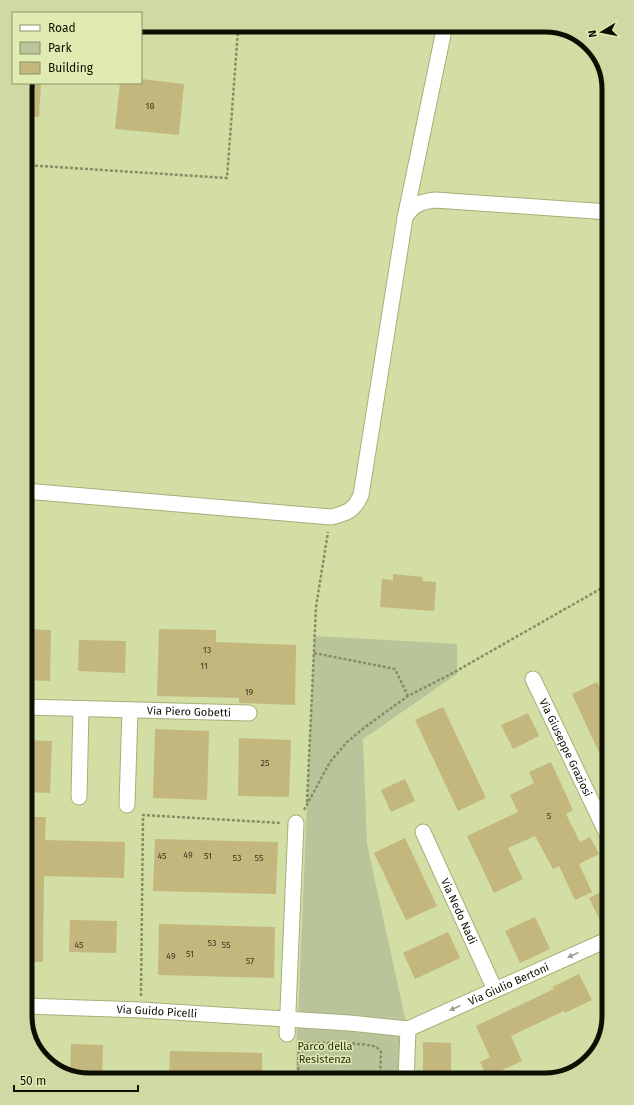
<svg xmlns="http://www.w3.org/2000/svg" width="634" height="1105" font-family="'Fira Sans',sans-serif">
  <style>
    .green { fill: #bac49a }
    .building { fill: #c3b77d }
    .lines { fill: none; stroke-linecap: round; stroke-linejoin: round }
    .minor-casing { stroke: #a4b078; stroke-width: 17 }
    .path { stroke: #868e64; stroke-width: 2.5; stroke-dasharray: 3 2; stroke-linecap: butt }
    .minor { stroke: #fff; stroke-width: 15 }
    .oneway { fill: #9e9f99 }
    .labels { text-anchor: middle; stroke-width: 3; stroke-linejoin: round; paint-order: stroke }
    .number-label { font-size: 9px; fill: #3a3a1f }
    .street-label { font-size: 11px; fill: #0d1000; stroke: #dfebb1 }
    .park-label { font-size: 11px; fill: #292e0f; stroke: #dfebb1 }
    .rim { fill: none; stroke: #0d1000; stroke-width: 5 }
  </style>
  <rect width="100%" height="100%" fill="#d2dea4"/>
  <g class="green">
    <path d="M 314,636 L 457,644 L 457,674 L 363,739 L 367,844 L 407,1027 L 298,1018 Z"/>
    <path d="M 297,1021 L 406,1031 L 404,1080 L 296,1080 Z"/>
  </g>
  <g class="building">
    <path d="M 141,79 L 184,84 L 179,135 L 115,129 L 120,83 L 141,83 Z"/>
    <path d="M 26,83 L 41,83 L 39,117 L 25,116 Z"/>
    <path d="M 393,574 L 423,577 L 422,581 L 436,582 L 434,611 L 380,607 L 382,579 L 393,580 Z"/>
    <path d="M 25,629 L 51,630 L 50,681 L 25,680 Z"/>
    <path d="M 159,629 L 216,630 L 216,642 L 296,645 L 295,705 L 239,703 L 239,698 L 157,696 Z"/>
    <path d="M 79,640 L 126,641 L 125,673 L 78,671 Z"/>
    <path d="M 597,682 L 609,707 L 609,774 L 572,694 Z"/>
    <path d="M 443,707 L 486,798 L 458,811 L 415,720 Z"/>
    <path d="M 528,713 L 539,736 L 513,749 L 501,725 Z"/>
    <path d="M 155,729 L 209,731 L 207,800 L 153,798 Z"/>
    <path d="M 239,738 L 291,740 L 289,797 L 238,796 Z"/>
    <path d="M 25,740 L 52,741 L 50,793 L 25,792 Z"/>
    <path d="M 551,762 L 573,810 L 566,814 L 580,842 L 590,837 L 599,854 L 579,864 L 592,892 L 575,900 L 559,866 L 553,869 L 535,836 L 508,848 L 523,879 L 494,893 L 467,836 L 518,812 L 510,795 L 534,783 L 529,772 Z"/>
    <path d="M 405,779 L 415,801 L 391,812 L 381,790 Z"/>
    <path d="M 25,817 L 46,817 L 45,840 L 125,842 L 124,878 L 44,876 L 43,962 L 25,962 Z"/>
    <path d="M 405,838 L 437,906 L 406,920 L 374,853 Z"/>
    <path d="M 155,839 L 278,842 L 276,894 L 153,891 Z"/>
    <path d="M 609,888 L 609,930 L 605,931 L 589,898 Z"/>
    <path d="M 535,917 L 550,949 L 520,963 L 505,931 Z"/>
    <path d="M 70,920 L 117,921 L 116,953 L 69,952 Z"/>
    <path d="M 159,924 L 275,927 L 274,978 L 158,975 Z"/>
    <path d="M 448,932 L 460,958 L 415,979 L 403,953 Z"/>
    <path d="M 579,974 L 592,1000 L 565,1013 L 564,1011 L 511,1036 L 522,1061 L 487,1077 L 480,1062 L 490,1057 L 476,1026 L 554,989 L 552,987 Z"/>
    <path d="M 423,1042 L 451,1043 L 451,1080 L 423,1080 Z"/>
    <path d="M 71,1044 L 103,1045 L 102,1080 L 85,1080 L 70,1075 Z"/>
    <path d="M 170,1051 L 262,1053 L 262,1080 L 169,1080 Z"/>
  </g>
  <g class="lines">
    <g class="minor-casing">
      <g id="minor">
        <path d="M 405,217 C 414,204 420,202 435,200 L 609,212"/>
        <path d="M 25,491 L 331,517 C 347,513 354,511 361,495 L 405,218 L 445,25"/>
        <path id="s1" d="M 533,679 L 609,838"/>
        <path id="s2" d="M 25,707 L 249,713"/>
        <path d="M 79,797 L 81,709"/>
        <path d="M 127,805 L 130,710"/>
        <path id="s3" d="M 423,832 L 495,990"/>
        <path id="s4" d="M 25,1006 L 141,1010 L 350,1023 L 408,1029 L 609,939"/>
        <path d="M 287,1034 L 296,823"/>
        <path d="M 406,1080 L 408,1029"/>
      </g>
    </g>
    <g class="path">
      <path d="M 172,25 L 224,28"/>
      <path d="M 25,165 L 227,178 L 238,30 L 224,28 L 224,25"/>
      <path d="M 314,653 L 395,669 L 408,696"/>
      <path d="M 307,802 L 316,607 L 328,532"/>
      <path d="M 304,810 L 330,762 L 347,742 L 365,727 L 408,696 L 451,674 L 609,584"/>
      <path d="M 141,996 L 143,815 L 281,823"/>
      <path d="M 298,1080 L 299,1043 C 313,1043 366,1042 376,1047 C 378,1048 379,1050 381,1052 L 380,1080"/>
    </g>
    <use href="#minor" class="minor"/>
  </g>
  <defs><path id="oneway-solid" d="M-6-.8H1V-3.2L6.5 0L1 3.2V.8H-6Z"/></defs>
  <g class="oneway">
    <use href="#oneway-solid" transform="translate(573 955) rotate(156)"/>
    <use href="#oneway-solid" transform="translate(455 1008) rotate(156)"/>
  </g>
  <g class="labels">
    <g class="number-label">
      <text x="150" y="109">18</text>
      <text x="207" y="653">13</text>
      <text x="204" y="669">11</text>
      <text x="249" y="695">19</text>
      <text x="265" y="766">25</text>
      <text x="549" y="819">5</text>
      <text x="188" y="858">49</text>
      <text x="162" y="859">45</text>
      <text x="208" y="859">51</text>
      <text x="237" y="861">53</text>
      <text x="259" y="861">55</text>
      <text x="212" y="946">53</text>
      <text x="79" y="948">45</text>
      <text x="226" y="948">55</text>
      <text x="190" y="957">51</text>
      <text x="171" y="959">49</text>
      <text x="250" y="964">57</text>
    </g>
    <g class="street-label">
      <text dy="4" stroke="none"><textPath href="#s2" startOffset="164">Via Piero Gobetti</textPath></text>
      <text dy="4" stroke="none"><textPath href="#s1" startOffset="76">Via Giuseppe Graziosi</textPath></text>
      <text dy="4" stroke="none"><textPath href="#s3" startOffset="87">Via Nedo Nadi</textPath></text>
      <text dy="4" stroke="none"><textPath href="#s4" startOffset="494">Via Giulio Bertoni</textPath></text>
      <text dy="4" stroke="none"><textPath href="#s4" startOffset="132">Via Guido Picelli</textPath></text>
    </g>
    <g class="park-label">
      <text x="325" y="1050">Parco della<tspan x="325" dy="13">Resistenza</tspan></text>
    </g>
  </g>
  <path d="M0 0H634V1105H0ZM89 32H545A57 57 0 0 1 602 89V1016A57 57 0 0 1 545 1073H89A57 57 0 0 1 32 1016V89A57 57 0 0 1 89 32Z" fill="#ced9a3" fill-rule="evenodd"/>
  <path class="rim" d="M89 32H545A57 57 0 0 1 602 89V1016A57 57 0 0 1 545 1073H89A57 57 0 0 1 32 1016V89A57 57 0 0 1 89 32Z"/>
  <rect x="12" y="12" width="130" height="72" fill="#dfebb1" stroke="#8b936a"/>
  <rect x="20" y="25" width="20" height="6" fill="#ffffff" stroke="#8b936a"/>
  <text x="48" y="32" font-size="12" fill="#0d1000">Road</text>
  <rect x="20" y="42" width="20" height="12" fill="#bac49a" stroke="#8b936a"/>
  <text x="48" y="52" font-size="12" fill="#0d1000">Park</text>
  <rect x="20" y="62" width="20" height="12" fill="#c3b77d" stroke="#8b936a"/>
  <text x="48" y="72" font-size="12" fill="#0d1000">Building</text>
  <g transform="translate(602 32) rotate(260)" stroke="#dfebb1" stroke-width="3" paint-order="stroke">
  <path d="M0-3L7 15L0 10L-7 15Z" fill="#0d1000"/>
  <text y="-6" font-size="11" font-weight="bold" text-anchor="middle" fill="#0d1000">N</text>
  </g>
  <path d="M14 1085v6h124v-6" fill="none" stroke="#0d1000" stroke-width="2"/>
  <text x="20" y="1085" font-size="12" fill="#0d1000" stroke="#dfebb1" stroke-width="3" paint-order="stroke">50 m</text>
</svg>
